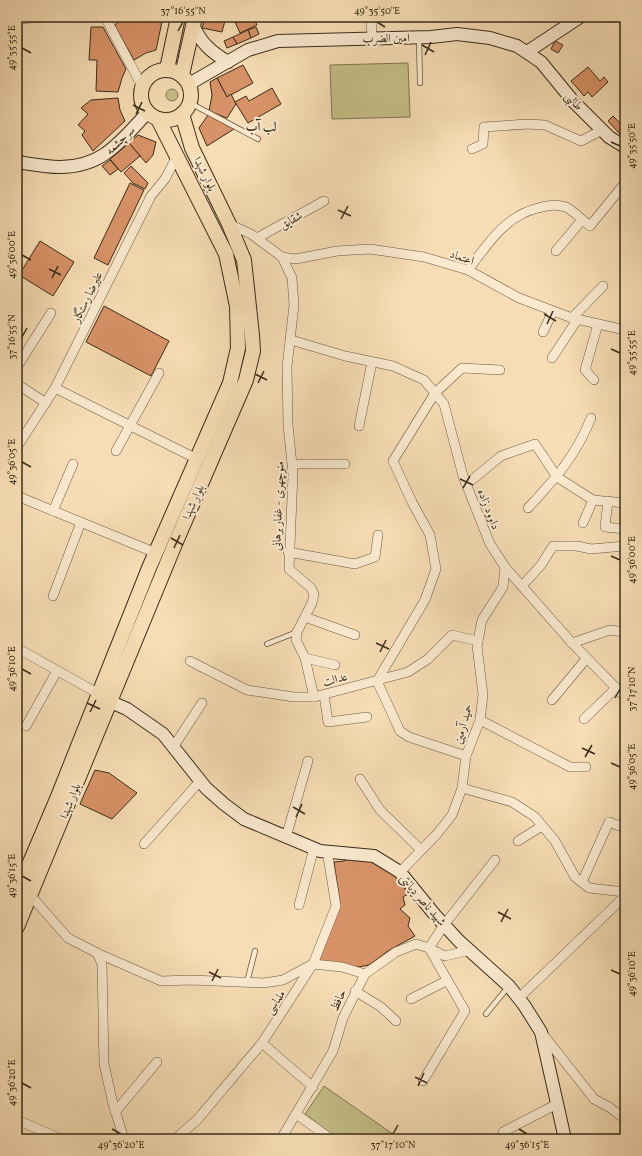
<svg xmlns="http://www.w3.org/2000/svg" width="642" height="1156" font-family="Vollkorn,Amiri,serif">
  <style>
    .green { fill: #c5bf88; stroke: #807652 }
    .building { fill: #d89267; stroke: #3a2c1b }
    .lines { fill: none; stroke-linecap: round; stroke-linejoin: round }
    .lane-casing { stroke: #695842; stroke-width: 6 }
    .street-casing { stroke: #695842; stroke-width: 10 }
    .secondary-casing { stroke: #3a2c1b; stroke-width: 14 }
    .primary-casing { stroke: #3a2c1b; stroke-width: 16 }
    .lane { stroke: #fae9cf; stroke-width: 4.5 }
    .street { stroke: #fae9cf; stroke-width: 9 }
    .secondary { stroke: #fae9cf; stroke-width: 12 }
    .primary { stroke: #f7ddb5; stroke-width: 14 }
    .ticks { fill: none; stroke: #3a2c1b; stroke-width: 1.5 }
    .labels { text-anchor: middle; stroke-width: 4; stroke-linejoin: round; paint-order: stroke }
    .street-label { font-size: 12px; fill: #3a2c1b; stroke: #fae9cf }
    .neighbourhood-label { font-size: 13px; font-weight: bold; fill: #3a2c1b; stroke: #fae9cf }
    .neatline { fill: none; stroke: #3a2c1b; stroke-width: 1.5 }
    .ticks-label { font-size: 10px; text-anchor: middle; fill: #3a2c1b }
  </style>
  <rect width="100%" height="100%" fill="#f7ddb5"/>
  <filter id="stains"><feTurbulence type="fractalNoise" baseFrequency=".005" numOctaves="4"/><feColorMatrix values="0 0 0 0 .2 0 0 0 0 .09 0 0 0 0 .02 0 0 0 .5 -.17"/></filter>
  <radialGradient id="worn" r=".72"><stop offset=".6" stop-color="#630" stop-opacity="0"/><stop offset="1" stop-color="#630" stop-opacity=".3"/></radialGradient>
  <g class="green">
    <path d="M 408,63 L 410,117 L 332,119 L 330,65 Z"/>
    <circle cx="172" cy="95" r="6"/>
    <path d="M 324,1086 L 400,1139 L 338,1139 L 305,1114 Z"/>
  </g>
  <g class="building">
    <path d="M 120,17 L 163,17 L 156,50 L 146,53 L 134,60 L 115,26 Z"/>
    <path d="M 205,17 L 226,17 L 222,32 L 202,28 Z"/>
    <path d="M 246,17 L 253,17 L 257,25 L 240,33 L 235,22 Z"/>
    <path d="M 616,17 L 625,17 L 625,19 L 617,21 Z"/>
    <path d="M 91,27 L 103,27 L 126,69 L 122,78 L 118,92 L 96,91 L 97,60 L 89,60 Z"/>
    <path d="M 256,27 L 259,34 L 251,38 L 248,30 Z"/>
    <path d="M 248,30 L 251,38 L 237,44 L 233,37 Z"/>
    <path d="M 233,37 L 237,44 L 227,48 L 224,41 Z"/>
    <path d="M 555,41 L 563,45 L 558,53 L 551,49 Z"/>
    <path d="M 243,65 L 253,83 L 227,97 L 217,78 Z"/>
    <path d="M 588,67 L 600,81 L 604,77 L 608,82 L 592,97 L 588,92 L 584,96 L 571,81 Z"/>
    <path d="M 217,78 L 227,97 L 231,94 L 236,104 L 227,118 L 209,111 L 212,95 L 210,82 Z"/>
    <path d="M 272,88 L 281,104 L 248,123 L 235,102 L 246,96 L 249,101 Z"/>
    <path d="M 625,95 L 625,106 L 620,99 Z"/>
    <path d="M 118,98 L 120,110 L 125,121 L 93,151 L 82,135 L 85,131 L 78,125 L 88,114 L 81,108 L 91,100 Z"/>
    <path d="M 208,115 L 234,129 L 207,146 L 199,128 Z"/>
    <path d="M 613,116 L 625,128 L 620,134 L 608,121 Z"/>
    <path d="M 138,135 L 156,142 L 153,155 L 146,163 L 129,143 Z"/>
    <path d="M 129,143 L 140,156 L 121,172 L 110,159 Z"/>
    <path d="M 110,160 L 118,169 L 110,175 L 102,166 Z"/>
    <path d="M 131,166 L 148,183 L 145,189 L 133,183 L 124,173 Z"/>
    <path d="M 130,183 L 144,190 L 108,265 L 94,258 Z"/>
    <path d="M 40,241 L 74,262 L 53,296 L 19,275 Z"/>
    <path d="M 104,306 L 169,341 L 151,376 L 86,342 Z"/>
    <path d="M 95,770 L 109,773 L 137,793 L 112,819 L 80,804 Z"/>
    <path d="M 351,857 L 373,859 L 397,875 L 408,894 L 403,897 L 405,905 L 400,909 L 410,918 L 408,926 L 415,936 L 388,951 L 369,965 L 359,967 L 320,963 L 318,959 L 340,904 L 334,862 L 344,861 Z"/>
  </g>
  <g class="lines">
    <g class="lane-casing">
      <g id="lane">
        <path d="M 419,39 L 420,83"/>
        <path d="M 190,103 L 258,139"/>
        <path d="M 267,644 L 297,632"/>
        <path d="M 247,982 L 255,951"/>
        <path d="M 486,1014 L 509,986"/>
      </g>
    </g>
    <g class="street-casing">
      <g id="street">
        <path d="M 105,17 L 142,86"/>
        <path d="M 371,17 L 372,38"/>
        <path d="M 17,19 L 47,17"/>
        <path d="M 472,149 L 483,144 L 484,127 L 528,124 L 545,125 L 581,141 L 602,130"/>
        <path d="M 229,224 L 251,234 L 282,257 L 292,278 L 294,305 L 287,367 L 288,425 L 293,474 L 289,569 L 311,588 L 314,594 L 312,603 L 297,632 L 296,640 L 305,658 L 314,697"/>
        <path d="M 257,238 L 324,201"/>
        <path d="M 556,251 L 582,220"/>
        <path d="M 282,257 L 296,259 L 337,251 L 370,249 L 424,257 L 468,270 L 519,298 L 572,318 L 625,330"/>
        <path d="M 468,270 C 488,244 505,216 538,208 C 547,205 557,204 566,207 C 574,211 583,221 590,226 L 625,183"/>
        <path d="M 572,318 L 603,286"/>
        <path d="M 543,332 L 553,311"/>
        <path d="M 291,340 L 345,356 L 393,366 L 424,380 L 444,404 L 463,476 L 490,544 L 505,567 L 572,643 L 625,697"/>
        <path d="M 552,358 L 577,320"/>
        <path d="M 17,367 L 51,313"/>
        <path d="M 594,380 L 585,370 L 598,324"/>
        <path d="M 17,384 L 46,403"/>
        <path d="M 55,388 L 197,459"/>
        <path d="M 359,426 L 372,362"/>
        <path d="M 17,447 L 55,388 L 151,196 L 165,179 L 177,156"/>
        <path d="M 116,451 L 159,373"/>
        <path d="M 293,464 L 345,464"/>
        <path d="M 467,484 L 501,456 L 535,444 L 557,477 L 593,500 L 625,503"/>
        <path d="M 17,496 L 156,553"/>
        <path d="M 608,501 L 605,527 L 625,529"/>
        <path d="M 528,508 C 555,479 576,456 591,418"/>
        <path d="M 53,511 L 73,464"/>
        <path d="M 583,523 L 593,500"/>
        <path d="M 288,552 L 355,564 L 375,557 L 378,535"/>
        <path d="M 522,586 L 541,565 L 553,546 L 577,546 L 591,549 L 625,546"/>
        <path d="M 53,596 L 81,522"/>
        <path d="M 305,617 L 355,635"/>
        <path d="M 572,643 L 610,630 L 625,632"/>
        <path d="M 17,648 L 99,694"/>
        <path d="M 305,658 L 335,665"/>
        <path d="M 190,661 L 247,690 L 294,697 L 314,697 L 408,672 L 428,659 L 452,635 L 478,641"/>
        <path d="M 324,695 L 328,722 L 367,717"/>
        <path d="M 552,700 L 586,659"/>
        <path d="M 584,719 L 616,688"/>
        <path d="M 480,720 L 570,767 L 586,767"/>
        <path d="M 26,726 L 57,671"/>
        <path d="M 174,746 L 202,703"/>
        <path d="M 624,754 L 625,752"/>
        <path d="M 466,756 L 409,737 L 400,731 L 377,681 L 425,600 L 436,569 L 430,535 L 412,502 L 393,461 L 435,393 L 462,368 L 500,370"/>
        <path d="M 360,779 L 380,810 L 421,850"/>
        <path d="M 462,788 L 512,802 L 535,817 L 555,841 L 575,877 L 589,888 L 625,892"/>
        <path d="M 286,837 L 308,761"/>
        <path d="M 518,841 L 542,826"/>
        <path d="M 144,844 L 200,781"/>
        <path d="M 400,872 L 437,834 L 452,815 L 462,788 L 466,756 L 480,720 L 483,695 L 477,646 L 482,620 L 503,587 L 505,567"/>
        <path d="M 582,882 L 609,822 L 625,828"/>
        <path d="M 31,896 L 68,938 L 97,953 L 161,981 L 191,980 L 264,983 L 283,980 L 313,964 L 342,967 L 365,974"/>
        <path d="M 299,905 L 314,848"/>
        <path d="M 97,953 L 102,964 L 104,1064 L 113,1104 L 124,1139"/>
        <path d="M 355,991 L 381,1007 L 396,1021"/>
        <path d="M 519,998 L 625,896"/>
        <path d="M 411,999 L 446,981"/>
        <path d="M 542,1033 L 594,1099 L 609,1107 L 625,1119"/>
        <path d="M 262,1043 L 313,1087"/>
        <path d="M 423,1081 L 465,1011 L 429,948 L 444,925 L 495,860"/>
        <path d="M 115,1112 L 157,1062"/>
        <path d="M 296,1114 L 331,1139"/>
        <path d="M 17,1120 L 61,1139"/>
        <path d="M 503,1132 L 557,1104"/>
        <path d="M 175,1139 L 197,1120 L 262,1043 L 313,964 L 336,906 L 327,851"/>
        <path d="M 281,1139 L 333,1051 L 343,1018 L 365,974 L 396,952 L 416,944 L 429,948 L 445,956 L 470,950"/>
      </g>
    </g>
    <g class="secondary-casing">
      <g id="secondary">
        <path d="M 193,25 C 201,43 211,52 228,62"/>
        <path d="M 527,52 L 580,17"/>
        <path d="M 189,84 L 248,50 L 278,41 L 431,37 L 457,34 L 490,38 L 517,46 L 541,62 L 573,101 L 609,137 L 625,147"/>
        <path d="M 17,162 C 31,164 46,167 60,167 C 103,167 121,141 148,112"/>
        <path d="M 111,702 L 127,709 L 163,734 L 206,788 L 224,804 L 244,819 L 320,851 L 374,856 L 400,872 L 435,915 L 459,941 L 509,986 L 524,1005 L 541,1032 L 565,1139"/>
      </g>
    </g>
    <g class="primary-casing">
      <g id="primary">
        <path d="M 167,69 L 178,17"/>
        <circle cx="166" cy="95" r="25"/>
        <path d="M 182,75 L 195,17"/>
        <path d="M 17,893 L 57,799 L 149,568 L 230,383 L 238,348 L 237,306 L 226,254 L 158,119"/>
        <path d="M 17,927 L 175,544 L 246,380 L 253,351 L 252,335 L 244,260 L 229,224 L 192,148 L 182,114"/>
      </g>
    </g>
    <use href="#lane" class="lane"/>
    <use href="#street" class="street"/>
    <use href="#secondary" class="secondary"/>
    <use href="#primary" class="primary"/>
  </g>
  <path class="ticks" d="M 377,22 L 385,27M 178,31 L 183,22M 422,45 L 434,52M 22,48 L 31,53M 425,55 L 431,42M 133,105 L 145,111M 136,114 L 142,102M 611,142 L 620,146M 338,210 L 351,216M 341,219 L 348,206M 22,255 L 31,260M 49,269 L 61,275M 52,278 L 58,266M 544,314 L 556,321M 547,324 L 553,311M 22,337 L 27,328M 611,349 L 620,353M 255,374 L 267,380M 258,383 L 264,371M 22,462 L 31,467M 460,479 L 473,485M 463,488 L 470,476M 171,538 L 183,545M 174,548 L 180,535M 611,556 L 620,560M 376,643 L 389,649M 380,652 L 386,640M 22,669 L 31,674M 615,698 L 620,689M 87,703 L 100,709M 90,712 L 96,700M 582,748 L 595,754M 585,757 L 592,745M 611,763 L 620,767M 293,807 L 305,814M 296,817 L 302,804M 22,876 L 31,881M 498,912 L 511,919M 501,922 L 508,909M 611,970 L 620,974M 209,972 L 221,978M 212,981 L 218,969M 415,1077 L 427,1083M 22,1083 L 31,1088M 418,1086 L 424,1073M 112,1129 L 121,1134M 519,1129 L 527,1134M 393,1134 L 398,1125"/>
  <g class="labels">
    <g class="street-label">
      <text transform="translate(386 38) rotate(-1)" y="4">امین الضرب</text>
      <text transform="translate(574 101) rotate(47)" y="4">طالبی</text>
      <text transform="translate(120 140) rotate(-44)" y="4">سرچشمه</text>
      <text transform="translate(205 174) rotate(64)" y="4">بلوار شهدا</text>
      <text transform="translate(291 220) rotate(-29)" y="4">شقایق</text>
      <text transform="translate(462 257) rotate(19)" y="4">اعتماد</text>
      <text transform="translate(87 297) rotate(-64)" y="4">علیرضا رستگار</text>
      <text transform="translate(193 502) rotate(-66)" y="4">بلوار شهدا</text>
      <text transform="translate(278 506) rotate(-88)" y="4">منوچهری - غفار برهانی</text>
      <text transform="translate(489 509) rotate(69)" y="4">داوود زاده</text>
      <text transform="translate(335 679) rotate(-14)" y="4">عدالت</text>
      <text transform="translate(463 724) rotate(-74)" y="4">حمید آرمین</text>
      <text transform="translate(70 801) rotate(-68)" y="4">بلوار شهدا</text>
      <text transform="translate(423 900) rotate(49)" y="4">شهید ناصر دیانتی</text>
      <text transform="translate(338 1000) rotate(-66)" y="4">حافظ</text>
      <text transform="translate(275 1002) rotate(-56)" y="4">ملماسی</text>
    </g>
    <g class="neighbourhood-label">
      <text x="261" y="131">لب آب</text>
    </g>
  </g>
  <rect width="642" height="1156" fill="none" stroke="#f7ddb5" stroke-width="44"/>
  <rect x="22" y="22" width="598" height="1112" class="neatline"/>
  <g class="ticks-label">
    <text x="183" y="14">37°16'55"N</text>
    <text x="377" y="14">49°35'50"E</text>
    <text transform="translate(11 48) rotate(-90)" y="4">49°35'55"E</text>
    <text transform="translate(631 146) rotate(-90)" y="4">49°35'50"E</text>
    <text transform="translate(11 255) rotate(-90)" y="4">49°36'00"E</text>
    <text transform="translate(11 337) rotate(-90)" y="4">37°16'55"N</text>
    <text transform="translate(631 353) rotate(-90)" y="4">49°35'55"E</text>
    <text transform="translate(11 462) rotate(-90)" y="4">49°36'05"E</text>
    <text transform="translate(631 560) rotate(-90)" y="4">49°36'00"E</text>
    <text transform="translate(11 669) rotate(-90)" y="4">49°36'10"E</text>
    <text transform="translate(631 689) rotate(-90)" y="4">37°17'10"N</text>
    <text transform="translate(631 767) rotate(-90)" y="4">49°36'05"E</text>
    <text transform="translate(11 876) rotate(-90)" y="4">49°36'15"E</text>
    <text transform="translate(631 974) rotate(-90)" y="4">49°36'10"E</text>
    <text transform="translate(11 1083) rotate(-90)" y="4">49°36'20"E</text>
    <text x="121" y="1148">49°36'20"E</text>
    <text x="393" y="1148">37°17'10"N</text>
    <text x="527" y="1148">49°36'15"E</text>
  </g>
  <rect width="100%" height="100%" filter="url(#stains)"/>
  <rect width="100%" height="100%" fill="url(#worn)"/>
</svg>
